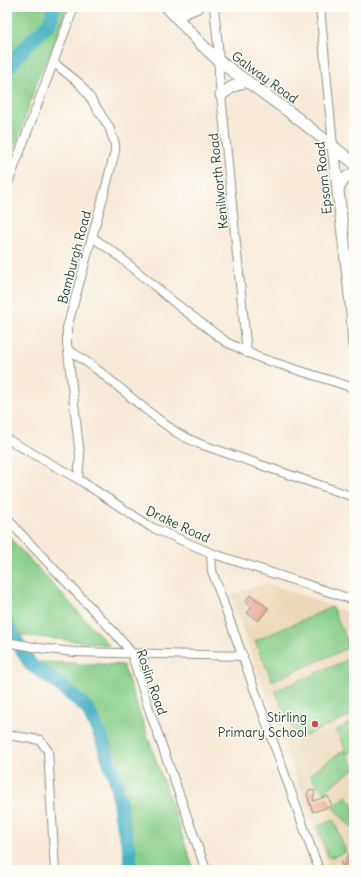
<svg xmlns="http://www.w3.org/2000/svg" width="361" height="877" font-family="Delius,sans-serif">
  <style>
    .built { fill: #ebd8ba }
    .green { fill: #87ce89; stroke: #53865e }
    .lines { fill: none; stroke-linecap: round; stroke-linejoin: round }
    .river { stroke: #44b1c2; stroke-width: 14 }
    .building { fill: #e79b80 }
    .street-casing { stroke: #8c9486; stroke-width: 10 }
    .secondary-casing { stroke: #8c9486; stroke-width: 13 }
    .street { stroke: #fff; stroke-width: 8 }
    .secondary { stroke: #fff; stroke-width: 11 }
    .poi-dot { fill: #d1495b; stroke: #fdfcf7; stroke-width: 1.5 }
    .labels { text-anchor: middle; stroke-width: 3; stroke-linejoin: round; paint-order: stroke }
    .street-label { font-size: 13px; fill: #1f3d34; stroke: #fdfcf7 }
    .poi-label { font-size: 13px; fill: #1f3d34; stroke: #fdfcf7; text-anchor: end }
  </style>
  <rect width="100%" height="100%" fill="#fdfcf7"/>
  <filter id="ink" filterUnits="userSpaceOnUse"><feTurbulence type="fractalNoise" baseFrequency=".025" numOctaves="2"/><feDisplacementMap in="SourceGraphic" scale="8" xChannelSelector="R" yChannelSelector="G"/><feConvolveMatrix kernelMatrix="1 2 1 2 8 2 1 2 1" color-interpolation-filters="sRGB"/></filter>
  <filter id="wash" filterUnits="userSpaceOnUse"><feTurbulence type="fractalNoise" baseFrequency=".012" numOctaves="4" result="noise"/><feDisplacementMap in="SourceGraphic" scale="16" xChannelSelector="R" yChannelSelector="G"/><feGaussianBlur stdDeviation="0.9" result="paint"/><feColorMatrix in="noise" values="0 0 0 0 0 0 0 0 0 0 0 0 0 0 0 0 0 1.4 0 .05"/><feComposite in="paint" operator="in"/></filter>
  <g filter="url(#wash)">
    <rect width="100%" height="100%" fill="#f8ead9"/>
    <path class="built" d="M 265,583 L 307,597 L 354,615 L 354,870 L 329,870 L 231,596 Z"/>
    <g class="green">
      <path d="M 7,7 L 68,7 L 53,47 L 39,75 L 20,133 L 7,163 Z"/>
      <path d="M 7,535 L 109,645 L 21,635 L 7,613 Z"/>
      <path d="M 332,607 L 350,647 L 272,681 L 255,641 Z"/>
      <path d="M 354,657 L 354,714 L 297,739 L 275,691 Z"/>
      <path d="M 40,662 L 123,665 L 194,870 L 136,870 L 134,845 L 118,759 L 89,701 Z"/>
      <path d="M 354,721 L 354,750 L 347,754 L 336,730 Z"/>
      <path d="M 344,750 L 354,765 L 354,769 L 323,792 L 310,774 Z"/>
      <path d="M 346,796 L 354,804 L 354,830 L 333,808 Z"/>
      <path d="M 334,820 L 346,852 L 329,858 L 317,826 Z"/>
    </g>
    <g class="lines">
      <g class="river">
        <path d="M 7,69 L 26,46 L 49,24 L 54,7"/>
        <path d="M 7,625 L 31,665 L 56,682 L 87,708 L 100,735 L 116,781 L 121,816 L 130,852 L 130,870"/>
      </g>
    </g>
    <g id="blocks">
      <g class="building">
        <path d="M 250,595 L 268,608 L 258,621 L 247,613 L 252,607 L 245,602 Z"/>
        <path d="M 309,790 L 315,791 L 313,801 L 328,796 L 332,806 L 313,812 L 307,795 Z"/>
        <path d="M 354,849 L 354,868 L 351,870 L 347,870 L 340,863 Z"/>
      </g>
    </g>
  </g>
  <g filter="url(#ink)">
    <use href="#blocks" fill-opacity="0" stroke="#8c9486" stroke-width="1"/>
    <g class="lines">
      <g class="street-casing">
        <g id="street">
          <path d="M 214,7 L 218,45 L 219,75 L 247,353"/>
          <path d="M 320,7 L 333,146"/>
          <path d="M 54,63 L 79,83 L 87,93 L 109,127 L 115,144 L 115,151 L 105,190 L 67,328 L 67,343 L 80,456 L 78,479"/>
          <path d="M 7,186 L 74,7"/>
          <path d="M 92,237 L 115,253 L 175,303 L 226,342 L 260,358 L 354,388"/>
          <path d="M 68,350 C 106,372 136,405 173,430 C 181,436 191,440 200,444 L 354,497"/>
          <path d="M 7,439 L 78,479 L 151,527 L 211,553 L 354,600"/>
          <path d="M 7,517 L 18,531 L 114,632 L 131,652 L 149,709 L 206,870"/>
          <path d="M 211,553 L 212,571 L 319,870"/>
          <path d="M 7,642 L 39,648 L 74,652 L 243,656"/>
          <path d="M 7,735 L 40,740 L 48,751 L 55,870"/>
        </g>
      </g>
      <g class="secondary-casing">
        <g id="secondary">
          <path d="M 167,7 L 199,42 L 219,61 L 292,114 L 354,163"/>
          <path d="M 176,16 L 198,7"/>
          <path d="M 221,95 L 232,87 L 246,81"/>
          <path d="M 333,146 L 352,313 L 354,346"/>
          <path d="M 339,187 L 344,179 L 354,173"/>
        </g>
      </g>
      <use href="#street" class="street"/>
      <use href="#secondary" class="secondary"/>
    </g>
  </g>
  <circle class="poi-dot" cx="315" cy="724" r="4"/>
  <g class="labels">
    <g class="street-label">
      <text transform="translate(265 77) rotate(36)" y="5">Galway Road</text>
      <text transform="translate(323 178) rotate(-96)" y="5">Epsom Road</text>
      <text transform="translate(218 181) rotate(-96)" y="5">Kenilworth Road</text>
      <text transform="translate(74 257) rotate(-75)" y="5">Bamburgh Road</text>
      <text transform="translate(178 524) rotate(25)" y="5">Drake Road</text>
      <text transform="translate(152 682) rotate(71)" y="5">Roslin Road</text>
    </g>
    <g class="poi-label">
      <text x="307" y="722">Stirling<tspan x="307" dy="15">Primary School</tspan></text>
    </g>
  </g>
  <rect width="361" height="877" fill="none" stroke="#fdfcf7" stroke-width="24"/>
</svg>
